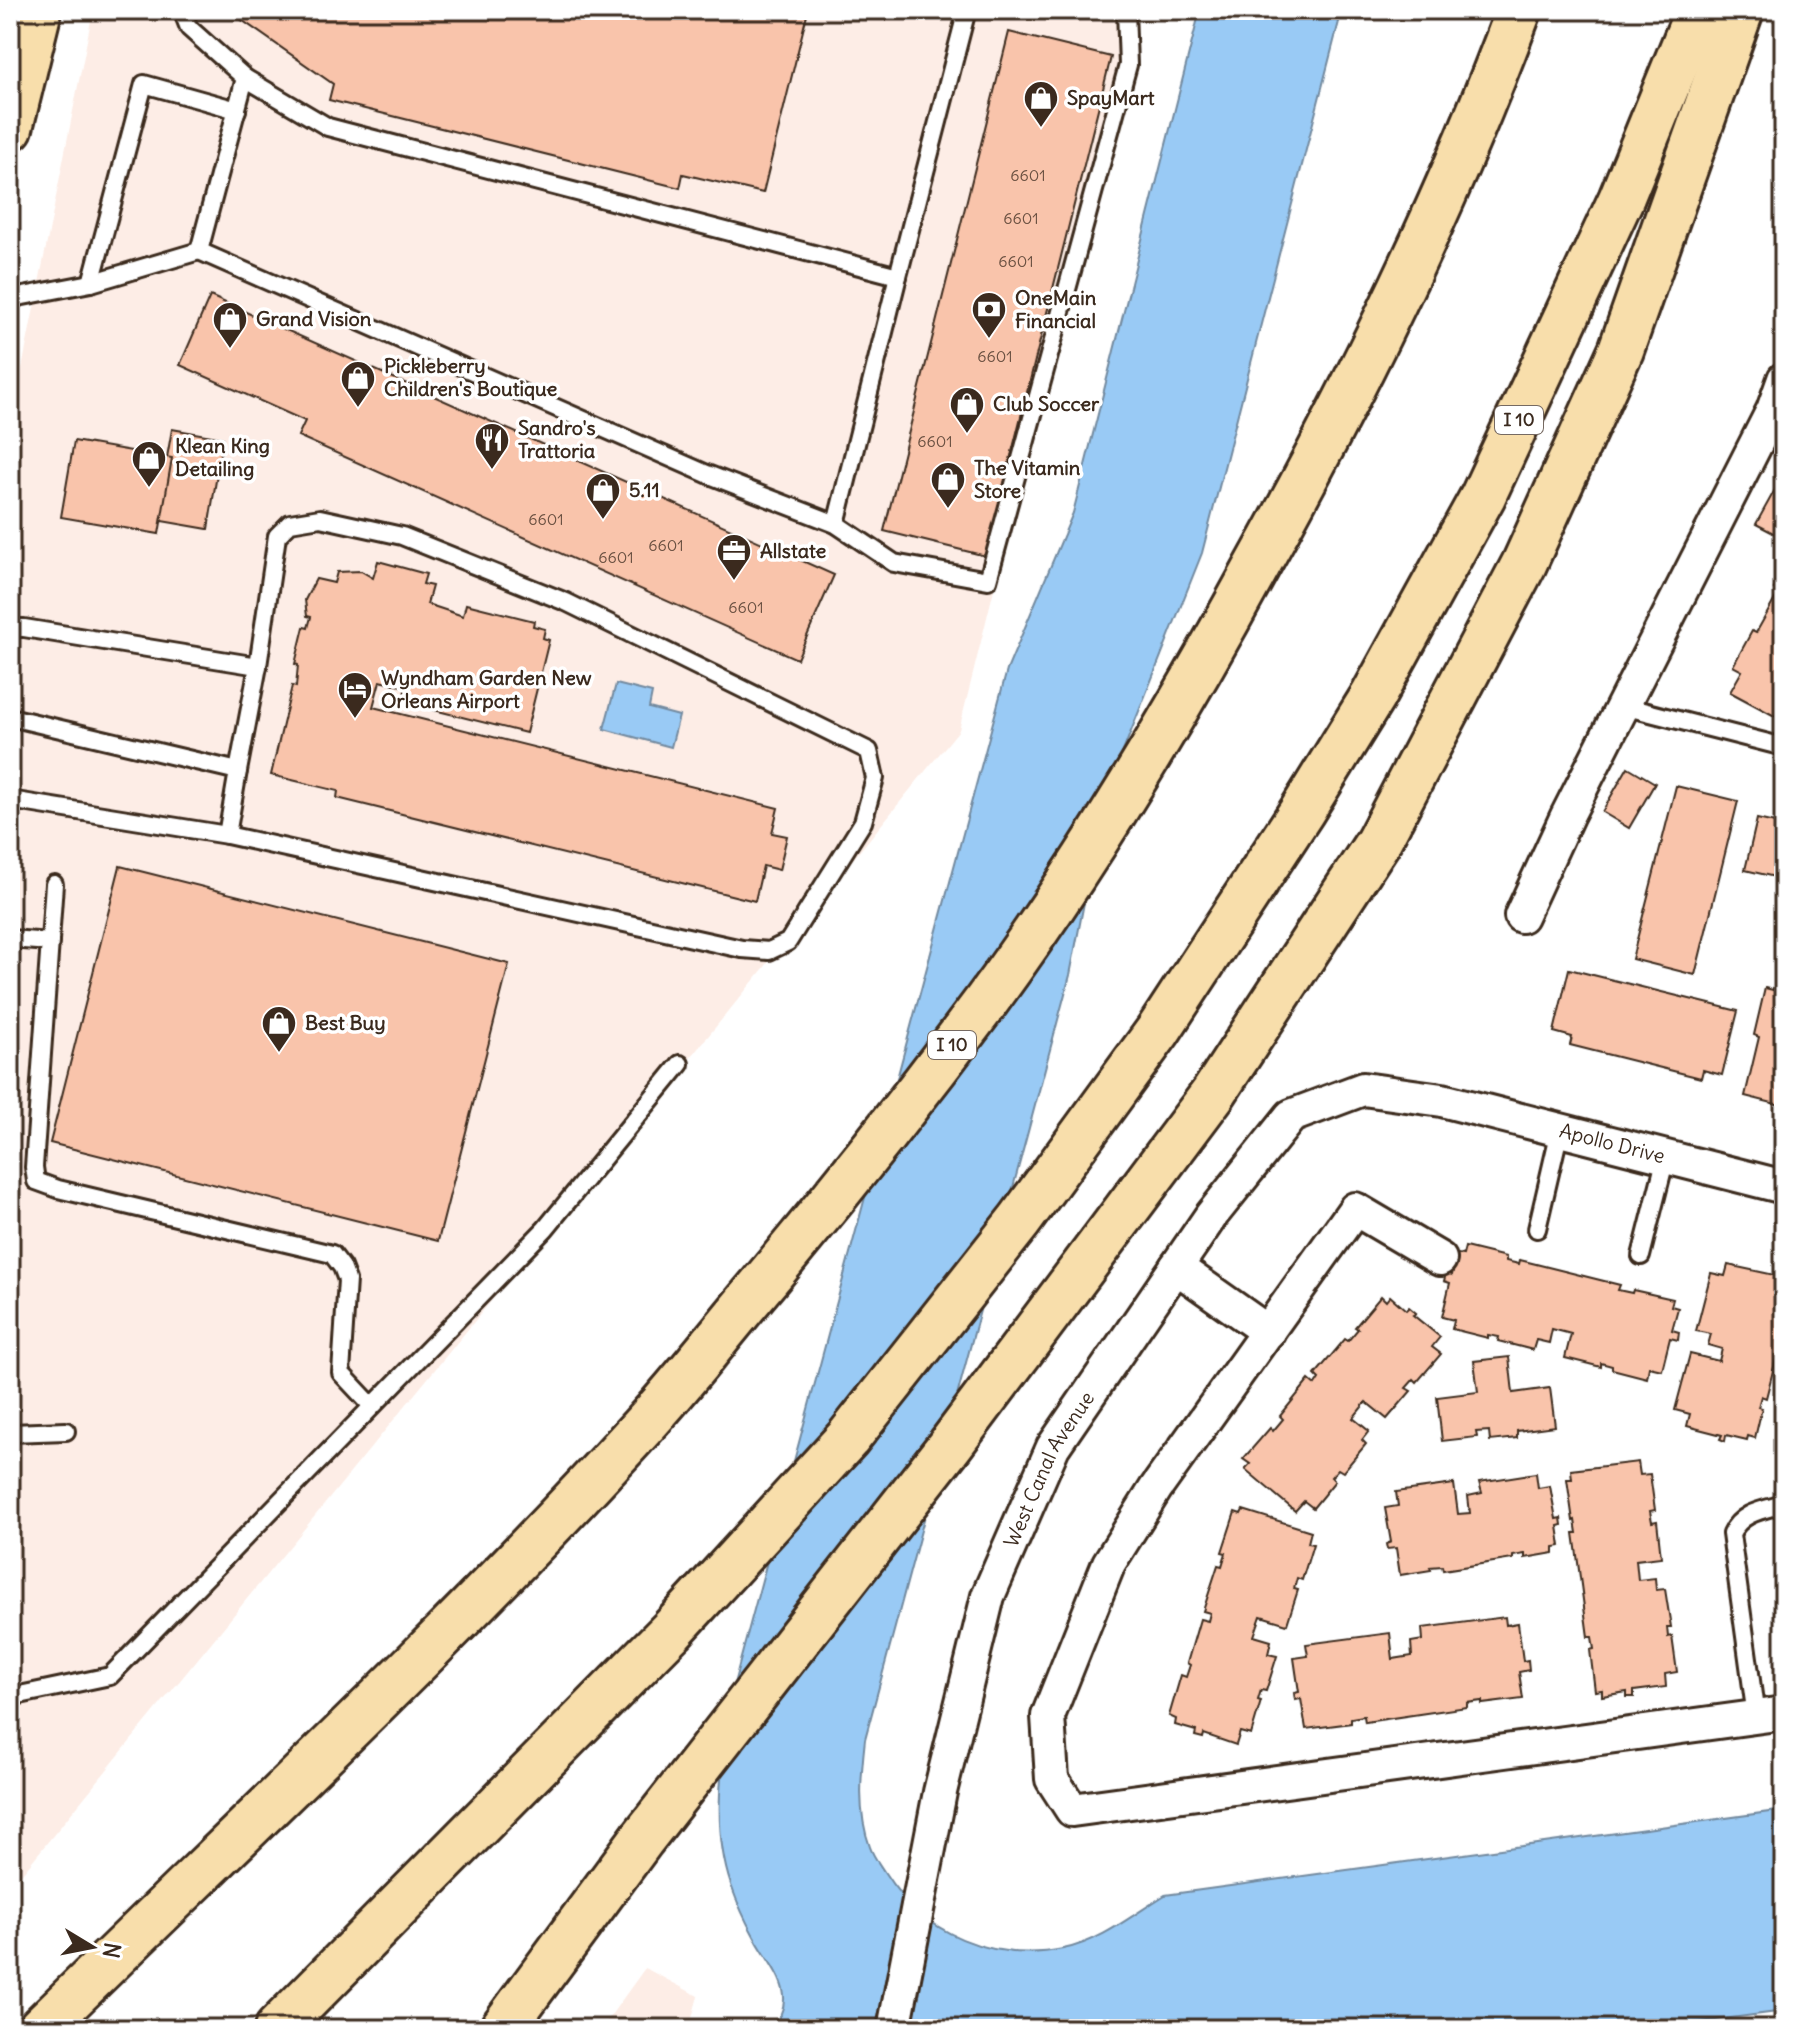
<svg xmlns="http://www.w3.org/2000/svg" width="1794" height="2039" font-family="Delius,sans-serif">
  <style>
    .built { fill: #fdede6 }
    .water { fill: #99caf5; stroke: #738a9f; stroke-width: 2 }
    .building { fill: #f9c4ab; stroke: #3b2a1e; stroke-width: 2 }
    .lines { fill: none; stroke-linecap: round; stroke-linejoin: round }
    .lane-casing { stroke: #3b2a1e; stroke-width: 22 }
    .street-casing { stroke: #3b2a1e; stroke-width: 38 }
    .primary-casing { stroke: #3b2a1e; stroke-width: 50 }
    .highway-casing { stroke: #3b2a1e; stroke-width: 50 }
    .lane { stroke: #fff; stroke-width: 16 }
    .street { stroke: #fff; stroke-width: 32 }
    .primary { stroke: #f8deab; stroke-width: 44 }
    .highway { stroke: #f8deab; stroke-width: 44 }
    .labels { text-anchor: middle; stroke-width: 7; stroke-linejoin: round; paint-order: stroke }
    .number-label { font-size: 16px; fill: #6a5041 }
    .shield { fill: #fff; stroke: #766a62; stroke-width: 2 }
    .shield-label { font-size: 18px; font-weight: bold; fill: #3b2a1e }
    .poi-label { font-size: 20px; font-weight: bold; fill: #3b2a1e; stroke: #fff; text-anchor: start }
    .street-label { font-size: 20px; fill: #3b2a1e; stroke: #fff }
  </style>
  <rect width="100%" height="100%" fill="#fff"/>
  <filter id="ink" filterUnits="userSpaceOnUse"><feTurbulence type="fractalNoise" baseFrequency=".0125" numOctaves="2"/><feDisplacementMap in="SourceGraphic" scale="16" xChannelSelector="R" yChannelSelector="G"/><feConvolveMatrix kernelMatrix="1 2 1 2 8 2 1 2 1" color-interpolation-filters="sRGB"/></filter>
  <g filter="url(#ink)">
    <g class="built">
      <path d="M 93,10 L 1138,10 L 959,730 L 10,1888 L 10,429 Z"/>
      <path d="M 645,1968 L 698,1996 L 689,2029 L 601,2029 Z"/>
    </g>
    <g class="water">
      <path d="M 1200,10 L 1342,10 L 1202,553 L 1104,799 L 1070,975 L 865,1739 C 861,1775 857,1812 870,1847 C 873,1856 880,1865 885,1873 C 923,1934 994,1963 1063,1949 C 1100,1942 1134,1914 1165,1895 L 1784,1810 L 1784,2011 L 1647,2029 L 770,2029 C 803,1996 770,1967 754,1936 C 745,1920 737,1902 731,1885 C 710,1823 723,1758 731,1695 L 1007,670 L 1073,513 Z"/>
      <path d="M 616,684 L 652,693 L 649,708 L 679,716 L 671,747 L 604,729 Z"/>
    </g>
    <g class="building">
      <path d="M 238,10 L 808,10 L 763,193 L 683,174 L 680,188 L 329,100 L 333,84 L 236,16 Z"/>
      <path d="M 1009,32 L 1111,57 L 986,556 L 884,531 Z"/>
      <path d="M 210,296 L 834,575 L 797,659 L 298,436 L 305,421 L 180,365 Z"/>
      <path d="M 172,429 L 223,438 L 208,529 L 156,520 Z"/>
      <path d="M 74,441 L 172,458 L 159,534 L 61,517 Z"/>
      <path d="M 1777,486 L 1784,490 L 1783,538 L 1756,524 Z"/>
      <path d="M 378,561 L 426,574 L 423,584 L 432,586 L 427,604 L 463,616 L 466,604 L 534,621 L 533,626 L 545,629 L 543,638 L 549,640 L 526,733 L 402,702 L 406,687 L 380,681 L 373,707 L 778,808 L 772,833 L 787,836 L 779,870 L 763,866 L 755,901 L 337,798 L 338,791 L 271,775 L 292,686 L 296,687 L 298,665 L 295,664 L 304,627 L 308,628 L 311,617 L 307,616 L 305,600 L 316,579 L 334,583 L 337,572 L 361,571 L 373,578 Z"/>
      <path d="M 1784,572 L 1784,721 L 1730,692 L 1742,671 L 1733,666 L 1752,631 L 1756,633 L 1779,592 L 1774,589 Z"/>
      <path d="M 1628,767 L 1655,783 L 1629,828 L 1602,812 Z"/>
      <path d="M 1676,786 L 1738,801 L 1695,975 L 1632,959 Z"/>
      <path d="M 1757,819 L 1784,825 L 1784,887 L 1774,884 L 1775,877 L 1745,870 Z"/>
      <path d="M 120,866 L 509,964 L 438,1241 L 50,1143 Z"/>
      <path d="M 1784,944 L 1784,1106 L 1745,1096 L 1759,1037 L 1754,1035 L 1765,988 L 1773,990 Z"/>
      <path d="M 1569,969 L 1738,1011 L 1722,1075 L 1703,1070 L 1701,1078 L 1570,1045 L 1572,1037 L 1554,1032 Z"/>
      <path d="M 1465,1247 L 1506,1257 L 1506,1261 L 1519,1264 L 1520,1260 L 1620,1285 L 1618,1290 L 1632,1293 L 1633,1290 L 1673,1299 L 1671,1306 L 1678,1308 L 1672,1330 L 1679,1332 L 1678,1340 L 1670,1338 L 1662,1370 L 1649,1367 L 1647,1378 L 1612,1369 L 1612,1366 L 1601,1363 L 1601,1367 L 1565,1358 L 1571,1334 L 1552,1329 L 1549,1343 L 1536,1340 L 1533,1350 L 1498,1341 L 1499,1337 L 1488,1335 L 1488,1338 L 1452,1329 L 1454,1320 L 1442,1317 L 1450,1283 L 1444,1281 L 1446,1273 L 1452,1275 L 1457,1254 L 1463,1255 Z"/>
      <path d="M 1728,1265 L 1784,1277 L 1784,1317 L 1782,1316 L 1779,1327 L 1784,1328 L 1766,1398 L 1761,1396 L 1758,1407 L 1762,1408 L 1755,1438 L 1748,1436 L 1747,1440 L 1726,1435 L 1725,1441 L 1720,1439 L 1722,1435 L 1687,1426 L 1690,1414 L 1675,1410 L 1690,1354 L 1719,1361 L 1722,1349 L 1708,1345 L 1711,1334 L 1696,1331 L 1711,1273 L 1725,1276 Z"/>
      <path d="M 1381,1296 L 1386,1301 L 1390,1296 L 1406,1310 L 1409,1307 L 1416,1313 L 1413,1315 L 1440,1337 L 1432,1347 L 1441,1354 L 1417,1382 L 1414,1379 L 1406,1388 L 1411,1391 L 1387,1419 L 1366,1402 L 1353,1418 L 1369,1431 L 1362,1440 L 1366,1444 L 1343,1472 L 1338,1469 L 1331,1477 L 1335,1481 L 1313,1508 L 1304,1501 L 1295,1511 L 1245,1469 L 1250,1464 L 1243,1459 L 1270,1428 L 1273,1431 L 1283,1419 L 1280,1416 L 1309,1380 L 1315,1385 L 1319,1379 L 1315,1375 L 1345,1339 L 1348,1341 L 1358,1329 L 1355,1327 Z"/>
      <path d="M 1509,1357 L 1513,1393 L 1550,1388 L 1555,1426 L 1517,1431 L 1517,1438 L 1490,1441 L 1489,1431 L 1476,1432 L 1477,1437 L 1442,1441 L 1437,1397 L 1478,1392 L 1474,1361 Z"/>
      <path d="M 1638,1462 L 1640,1475 L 1650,1474 L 1655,1510 L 1650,1511 L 1652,1522 L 1657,1521 L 1661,1557 L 1636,1560 L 1638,1580 L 1655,1578 L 1656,1590 L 1665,1589 L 1671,1627 L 1667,1627 L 1668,1637 L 1672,1636 L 1677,1672 L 1665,1674 L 1666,1687 L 1634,1691 L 1634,1697 L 1627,1697 L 1627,1692 L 1602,1696 L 1602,1690 L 1595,1691 L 1590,1650 L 1594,1649 L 1592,1637 L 1588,1637 L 1574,1533 L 1577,1533 L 1575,1520 L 1573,1521 L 1567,1479 L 1572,1479 L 1571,1470 Z"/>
      <path d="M 1536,1473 L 1538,1488 L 1550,1486 L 1556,1519 L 1561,1518 L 1562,1525 L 1558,1526 L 1561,1546 L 1554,1547 L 1554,1553 L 1525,1558 L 1525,1554 L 1513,1556 L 1513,1559 L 1443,1570 L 1442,1566 L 1430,1567 L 1431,1570 L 1400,1575 L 1396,1548 L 1387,1549 L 1386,1544 L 1391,1542 L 1385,1508 L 1398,1506 L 1396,1492 L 1454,1484 L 1458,1514 L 1470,1513 L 1468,1496 L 1482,1493 L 1479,1482 Z"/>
      <path d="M 1243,1510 L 1311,1531 L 1308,1543 L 1313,1544 L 1302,1580 L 1297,1578 L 1294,1589 L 1298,1590 L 1287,1624 L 1261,1616 L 1254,1636 L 1271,1641 L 1268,1654 L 1277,1656 L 1266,1691 L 1261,1690 L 1258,1700 L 1261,1701 L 1251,1735 L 1240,1732 L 1236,1745 L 1204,1734 L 1203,1738 L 1195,1736 L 1196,1731 L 1175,1725 L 1176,1719 L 1169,1716 L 1181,1675 L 1186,1677 L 1190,1665 L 1187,1663 L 1200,1619 L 1208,1621 L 1210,1613 L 1203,1611 L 1218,1565 L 1222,1566 L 1226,1553 L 1222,1552 L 1235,1512 L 1241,1514 Z"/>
      <path d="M 1505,1617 L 1506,1625 L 1518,1623 L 1523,1661 L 1528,1660 L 1529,1670 L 1519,1672 L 1523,1699 L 1482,1704 L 1482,1701 L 1467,1703 L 1467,1707 L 1365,1722 L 1364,1716 L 1351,1718 L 1351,1723 L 1306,1729 L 1301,1699 L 1295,1700 L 1294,1693 L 1299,1692 L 1294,1658 L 1308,1656 L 1306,1644 L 1390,1633 L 1393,1659 L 1412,1656 L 1411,1642 L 1423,1640 L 1422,1628 Z"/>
    </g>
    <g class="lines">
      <g class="lane-casing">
        <g id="lane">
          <path d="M 182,10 L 189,28 L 245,78 L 199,251 L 707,474 L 836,524 L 894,563 L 988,580 L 1128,65 L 1126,10"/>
          <path d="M 245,78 L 328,127 L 898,276 L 836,524"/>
          <path d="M 898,276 L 967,10"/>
          <path d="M 91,283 L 144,84 L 237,110"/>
          <path d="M 10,297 L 18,297 L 91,283 L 199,251"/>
          <path d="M 10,628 L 24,628 L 258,666 L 238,771"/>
          <path d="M 1623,706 L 1784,747"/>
          <path d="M 10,717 L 238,771 L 227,835 L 10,800"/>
          <path d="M 227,835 L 742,949 L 769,951 L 788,942 L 863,822 L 875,778 L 869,751 L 566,602 L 402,536 L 320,518 L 290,523 L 277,536 L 258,666"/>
          <path d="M 54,884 L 34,1167 L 36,1181 L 58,1189 L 332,1254 L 342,1267 L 347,1280 L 341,1373 L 372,1406"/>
          <path d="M 10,939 L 50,942"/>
          <path d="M 1537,1229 L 1560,1130"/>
          <path d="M 1641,1256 L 1666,1157"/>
          <path d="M 10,1433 L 66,1431"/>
          <path d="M 10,1697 L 110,1676 L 545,1229 L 680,1064"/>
          <path d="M 1756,1717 L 1731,1534 C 1741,1512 1763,1510 1784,1504"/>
        </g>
      </g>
      <g class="street-casing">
        <g id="street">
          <path d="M 1521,916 L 1567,816 L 1773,410 L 1784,379"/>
          <path d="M 1440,1259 L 1355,1209 L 1156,1488 L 1109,1563 L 1048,1716 L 1052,1779 L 1072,1810 L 1784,1713"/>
          <path d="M 1176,1267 L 1268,1332"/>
          <path id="s1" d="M 894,2029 L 940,1792 L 988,1596 L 1053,1447 L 1211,1216 L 1291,1116 L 1363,1089 L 1442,1100 L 1784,1187"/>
        </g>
      </g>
      <g class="primary-casing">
        <path id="primary" d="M 10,128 L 39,10"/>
      </g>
      <g class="highway-casing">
        <g id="highway">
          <path d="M 40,2029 C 242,1831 451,1637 642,1427 C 679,1387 713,1343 748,1301 C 830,1204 909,1105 985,1003 C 1085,867 1173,720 1254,572 C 1355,391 1447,205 1519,10"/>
          <path d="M 277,2029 L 672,1630 L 848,1438 L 1020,1220 L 1158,1031 L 1302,811 L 1373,696 L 1483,496 L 1621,199 L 1698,10"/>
          <path d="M 502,2029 L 642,1839 L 951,1444 L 1213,1094 L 1378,842 L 1524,564 L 1621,350 L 1741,10"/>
        </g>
      </g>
      <use href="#lane" class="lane"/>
      <use href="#street" class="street"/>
      <use href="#primary" class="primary"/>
      <use href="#highway" class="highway"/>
    </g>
  </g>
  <defs>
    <g id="shop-pin" transform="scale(1.8)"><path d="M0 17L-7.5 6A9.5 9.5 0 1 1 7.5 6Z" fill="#3b2a1e" stroke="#fff"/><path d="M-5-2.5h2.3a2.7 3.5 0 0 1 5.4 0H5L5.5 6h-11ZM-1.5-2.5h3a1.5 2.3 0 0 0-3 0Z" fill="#fff"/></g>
    <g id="bank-pin" transform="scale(1.8)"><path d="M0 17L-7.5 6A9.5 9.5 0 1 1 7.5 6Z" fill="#3b2a1e" stroke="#fff"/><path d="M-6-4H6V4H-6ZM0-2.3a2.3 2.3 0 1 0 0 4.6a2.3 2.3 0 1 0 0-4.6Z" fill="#fff"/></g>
    <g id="restaurant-pin" transform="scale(1.8)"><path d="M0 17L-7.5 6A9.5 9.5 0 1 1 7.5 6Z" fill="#3b2a1e" stroke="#fff"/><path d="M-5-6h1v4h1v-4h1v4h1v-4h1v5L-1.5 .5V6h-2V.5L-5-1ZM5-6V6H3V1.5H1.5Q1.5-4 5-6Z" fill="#fff"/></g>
    <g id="office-pin" transform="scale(1.8)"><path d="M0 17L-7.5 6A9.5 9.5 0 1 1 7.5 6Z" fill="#3b2a1e" stroke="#fff"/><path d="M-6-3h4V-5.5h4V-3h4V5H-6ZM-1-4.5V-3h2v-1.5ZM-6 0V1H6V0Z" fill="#fff"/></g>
    <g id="hotel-pin" transform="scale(1.8)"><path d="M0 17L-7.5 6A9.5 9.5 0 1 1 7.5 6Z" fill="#3b2a1e" stroke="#fff"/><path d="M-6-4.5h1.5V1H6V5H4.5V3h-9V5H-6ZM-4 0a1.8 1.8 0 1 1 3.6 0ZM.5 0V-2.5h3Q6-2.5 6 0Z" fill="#fff"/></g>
  </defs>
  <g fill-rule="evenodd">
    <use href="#shop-pin" x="1041" y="98"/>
    <use href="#bank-pin" x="989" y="309"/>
    <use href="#shop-pin" x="230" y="319"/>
    <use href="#shop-pin" x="358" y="378"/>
    <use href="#shop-pin" x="967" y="404"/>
    <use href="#restaurant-pin" x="492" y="440"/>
    <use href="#shop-pin" x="149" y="458"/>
    <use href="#shop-pin" x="948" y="479"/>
    <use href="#shop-pin" x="603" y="490"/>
    <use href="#office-pin" x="734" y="551"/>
    <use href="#hotel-pin" x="355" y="689"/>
    <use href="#shop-pin" x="279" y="1023"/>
  </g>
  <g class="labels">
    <g class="number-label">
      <text x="1028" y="181">6601</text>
      <text x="1021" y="224">6601</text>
      <text x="1016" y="267">6601</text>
      <text x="995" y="362">6601</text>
      <text x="935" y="447">6601</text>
      <text x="546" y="525">6601</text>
      <text x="666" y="551">6601</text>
      <text x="616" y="563">6601</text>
      <text x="746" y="613">6601</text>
    </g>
    <g class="shield">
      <rect x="1495" y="406" width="48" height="28" rx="6"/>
      <rect x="928" y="1031" width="48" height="28" rx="6"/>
    </g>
    <g class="shield-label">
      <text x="1519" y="426">I 10</text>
      <text x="952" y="1051">I 10</text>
    </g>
    <g class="poi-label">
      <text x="1067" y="105">SpayMart</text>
      <text x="1015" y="305">OneMain<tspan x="1015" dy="23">Financial</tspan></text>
      <text x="256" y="326">Grand Vision</text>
      <text x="384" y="373">Pickleberry<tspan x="384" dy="23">Children's Boutique</tspan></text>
      <text x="993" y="411">Club Soccer</text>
      <text x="518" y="435">Sandro's<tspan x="518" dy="23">Trattoria</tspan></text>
      <text x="175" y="453">Klean King<tspan x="175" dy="23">Detailing</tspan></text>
      <text x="974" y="475">The Vitamin<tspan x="974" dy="23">Store</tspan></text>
      <text x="629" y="497">5.11</text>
      <text x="760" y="558">Allstate</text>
      <text x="381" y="685">Wyndham Garden New<tspan x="381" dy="23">Orleans Airport</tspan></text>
      <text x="305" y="1030">Best Buy</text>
    </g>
    <g class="street-label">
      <text dy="7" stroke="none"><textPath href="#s1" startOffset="1346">Apollo Drive</textPath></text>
      <text dy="7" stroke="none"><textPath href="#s1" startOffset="584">West Canal Avenue</textPath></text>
    </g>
  </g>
  <rect width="1794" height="2039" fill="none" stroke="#fff" stroke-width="40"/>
  <rect x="20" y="20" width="1754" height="1999" fill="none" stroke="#3b2a1e" stroke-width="3" filter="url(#ink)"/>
  <g transform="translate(92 1947) rotate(100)" stroke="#ffffff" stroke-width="6" paint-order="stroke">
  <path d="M0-6L14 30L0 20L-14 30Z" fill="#3b2a1e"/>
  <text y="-12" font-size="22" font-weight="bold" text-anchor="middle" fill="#3b2a1e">N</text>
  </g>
</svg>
